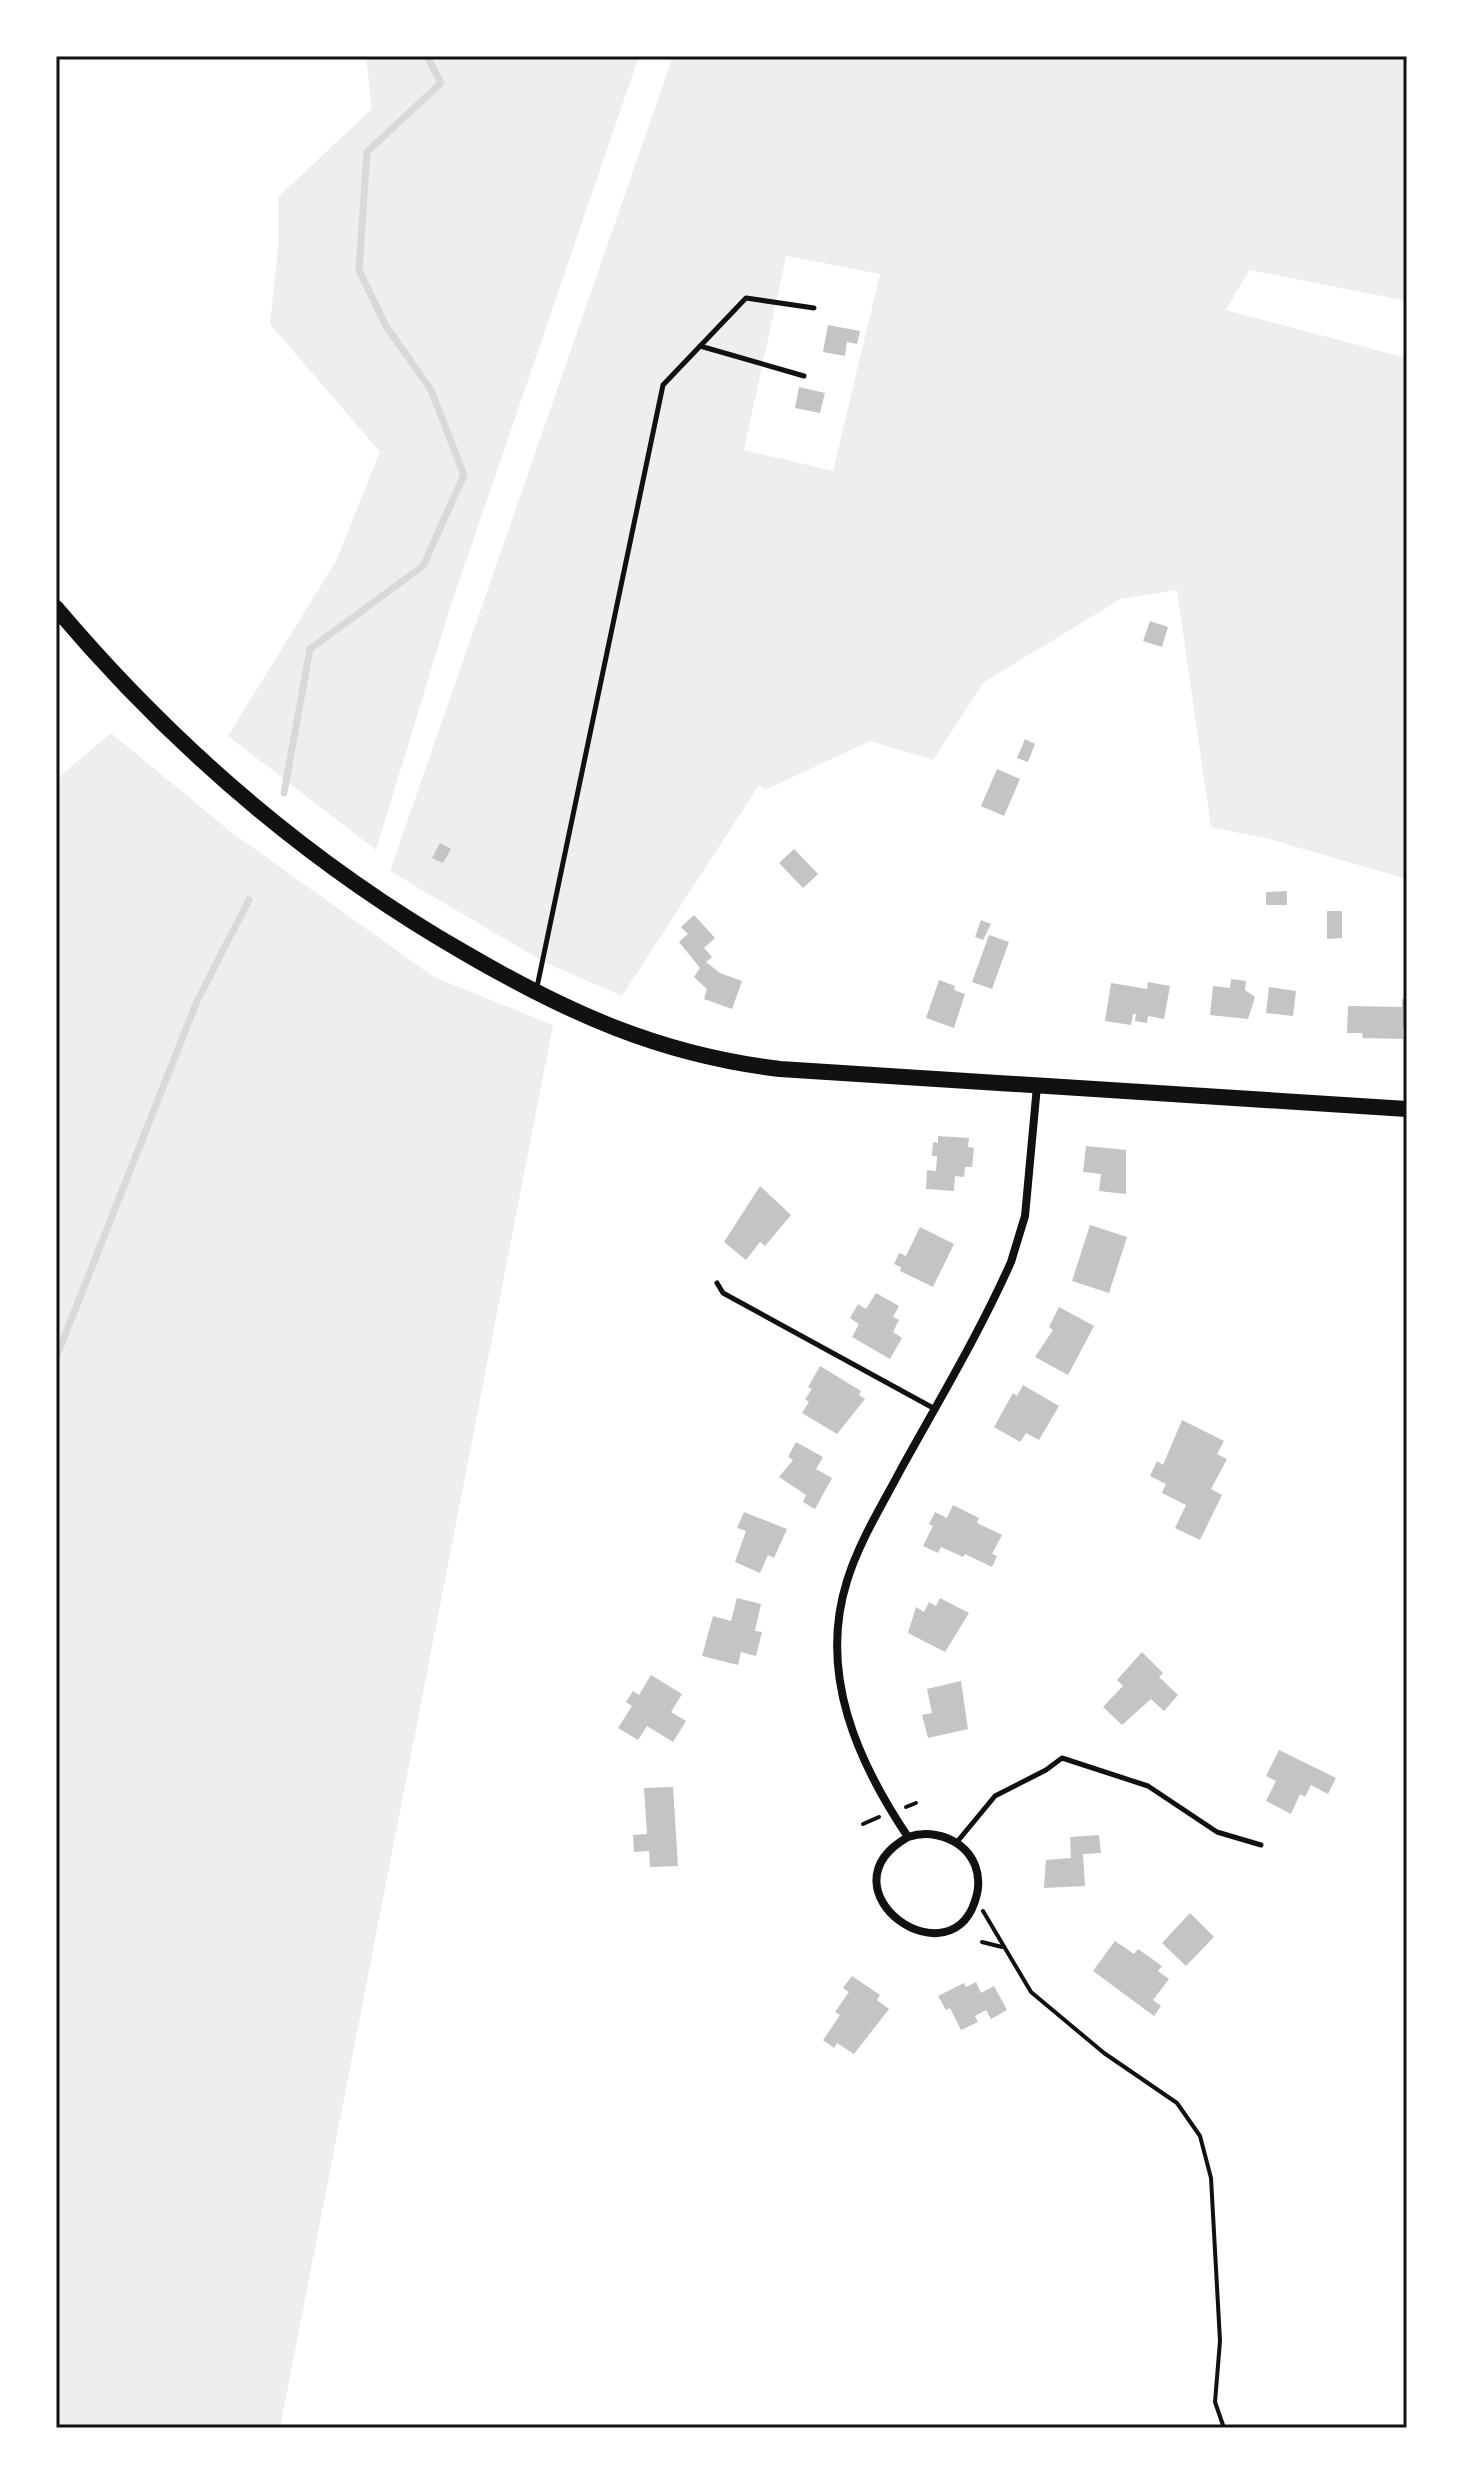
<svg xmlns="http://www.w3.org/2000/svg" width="1463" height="2484" font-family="Barlow,sans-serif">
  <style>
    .green { fill: #eee; fill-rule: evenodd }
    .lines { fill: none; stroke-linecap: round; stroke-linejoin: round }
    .stream { stroke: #d9d9d9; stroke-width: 7 }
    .building { fill: #c4c4c4 }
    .path { stroke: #111; stroke-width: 4 }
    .service { stroke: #111; stroke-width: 5 }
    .minor { stroke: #111; stroke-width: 8 }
    .secondary { stroke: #111; stroke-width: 16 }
    .neatline { fill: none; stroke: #111; stroke-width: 3 }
  </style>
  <rect width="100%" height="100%" fill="#fff"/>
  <g class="green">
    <path d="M 366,56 L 639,56 L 449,611 L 376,850 L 228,736 L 336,561 L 380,452 L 270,324 L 278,249 L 278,197 L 372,109 Z"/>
    <path d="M 673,56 L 1407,56 L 1407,301 L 1249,270 L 1226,310 L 1407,358 L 1407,879 L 1269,839 L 1211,827 L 1177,590 L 1121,599 L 984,682 L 933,760 L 870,741 L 765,790 L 759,785 L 622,996 L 544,962 L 390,871 ZM 786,256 L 880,274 L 833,471 L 744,450 Z"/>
    <path d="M 111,733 L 231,832 L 434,977 L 553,1025 L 280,2428 L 56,2428 L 56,787 L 61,775 Z"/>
  </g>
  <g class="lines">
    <g class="stream">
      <path d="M 284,793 L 310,649 L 423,566 L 464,475 L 431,390 L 386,326 L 359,270 L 367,152 L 441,83 L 427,56"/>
      <path d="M 56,1358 L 197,1001 L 249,900"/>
    </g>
  </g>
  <g class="building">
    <path d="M 828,325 L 860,331 L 857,344 L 847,342 L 845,356 L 823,352 Z"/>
    <path d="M 799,387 L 825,393 L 820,413 L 795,408 Z"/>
    <path d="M 1150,621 L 1168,627 L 1162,647 L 1143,641 Z"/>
    <path d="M 1025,739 L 1035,744 L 1028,762 L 1017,758 Z"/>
    <path d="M 997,769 L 1020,779 L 1004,816 L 981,806 Z"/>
    <path d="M 440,843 L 451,849 L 443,863 L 432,858 Z"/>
    <path d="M 794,849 L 818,874 L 803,888 L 779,863 Z"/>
    <path d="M 1287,891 L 1287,905 L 1266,905 L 1266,892 Z"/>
    <path d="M 1327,911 L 1342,911 L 1342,938 L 1327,939 Z"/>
    <path d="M 694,915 L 715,938 L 704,948 L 712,957 L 706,962 L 720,973 L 742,981 L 732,1009 L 704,999 L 707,989 L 694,977 L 700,968 L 679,942 L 688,934 L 681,927 Z"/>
    <path d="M 981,920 L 991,924 L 983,940 L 975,937 Z"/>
    <path d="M 989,935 L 1009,942 L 992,989 L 972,982 Z"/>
    <path d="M 1231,979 L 1246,981 L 1245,990 L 1255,997 L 1248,1019 L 1210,1015 L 1213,986 L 1230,988 Z"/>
    <path d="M 939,980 L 955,986 L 954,990 L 965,994 L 954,1028 L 926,1018 Z"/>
    <path d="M 1148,982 L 1170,986 L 1164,1019 L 1148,1016 L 1147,1023 L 1135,1021 L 1136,1014 L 1133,1014 L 1131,1025 L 1105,1021 L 1111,983 L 1147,989 Z"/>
    <path d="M 1269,987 L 1296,991 L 1293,1016 L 1266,1013 Z"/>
    <path d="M 1402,999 L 1407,999 L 1407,1028 L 1403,1028 L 1403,1039 L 1363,1038 L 1362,1033 L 1347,1033 L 1348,1006 L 1402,1007 Z"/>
    <path d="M 938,1136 L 969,1138 L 968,1147 L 974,1148 L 972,1167 L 965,1167 L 964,1177 L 955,1176 L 954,1191 L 926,1189 L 927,1170 L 936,1171 L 937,1156 L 932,1156 L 933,1142 L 938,1143 Z"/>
    <path d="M 1086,1146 L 1126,1150 L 1126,1194 L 1099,1191 L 1101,1174 L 1083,1172 Z"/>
    <path d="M 760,1186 L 791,1215 L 765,1246 L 760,1242 L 746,1260 L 724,1242 Z"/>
    <path d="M 1090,1225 L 1127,1237 L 1109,1293 L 1072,1281 Z"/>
    <path d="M 920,1227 L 954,1244 L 933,1287 L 900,1271 L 901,1267 L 894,1264 L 899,1253 L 906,1256 Z"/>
    <path d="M 876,1293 L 899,1306 L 893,1317 L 899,1320 L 893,1332 L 902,1338 L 890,1359 L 852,1337 L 859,1324 L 850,1318 L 858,1304 L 866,1309 Z"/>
    <path d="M 1059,1307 L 1094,1326 L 1068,1375 L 1035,1357 L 1053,1330 L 1049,1327 Z"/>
    <path d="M 820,1366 L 861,1391 L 859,1395 L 865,1399 L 837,1434 L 802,1413 L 809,1402 L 805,1399 L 812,1389 L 808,1387 Z"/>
    <path d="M 1023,1385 L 1059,1406 L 1039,1440 L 1026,1433 L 1020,1442 L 994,1427 L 1013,1393 L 1017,1396 Z"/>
    <path d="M 1182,1420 L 1224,1441 L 1217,1454 L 1227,1459 L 1211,1489 L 1222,1495 L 1200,1540 L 1175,1528 L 1186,1505 L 1162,1493 L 1166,1484 L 1150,1476 L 1157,1461 L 1163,1465 Z"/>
    <path d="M 796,1442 L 823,1457 L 816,1469 L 832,1478 L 815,1509 L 803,1502 L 806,1495 L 779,1477 L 793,1460 L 788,1457 Z"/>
    <path d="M 953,1505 L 979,1518 L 977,1523 L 1002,1535 L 992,1554 L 997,1556 L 992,1567 L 965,1554 L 963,1557 L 941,1547 L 938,1553 L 923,1546 L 933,1526 L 929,1524 L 935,1512 L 947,1518 Z"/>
    <path d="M 744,1512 L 787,1529 L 774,1558 L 768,1555 L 760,1573 L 735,1562 L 746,1531 L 737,1528 Z"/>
    <path d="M 737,1598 L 761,1604 L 755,1631 L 762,1632 L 756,1656 L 741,1652 L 738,1665 L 702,1656 L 713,1616 L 731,1621 Z"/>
    <path d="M 940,1598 L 969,1613 L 945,1652 L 908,1633 L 916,1607 L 924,1612 L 929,1602 L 936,1606 Z"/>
    <path d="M 1142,1652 L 1163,1673 L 1159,1677 L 1178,1695 L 1164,1711 L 1151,1699 L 1122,1725 L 1103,1707 L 1123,1686 L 1117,1680 Z"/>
    <path d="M 651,1675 L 682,1694 L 671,1712 L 686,1721 L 673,1742 L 647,1726 L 638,1740 L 618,1728 L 632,1706 L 626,1702 L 633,1691 L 639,1695 Z"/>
    <path d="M 961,1681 L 968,1729 L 928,1738 L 922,1715 L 932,1713 L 927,1689 Z"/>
    <path d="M 1279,1750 L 1336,1778 L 1328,1794 L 1311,1785 L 1305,1797 L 1300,1794 L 1291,1814 L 1266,1801 L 1276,1781 L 1266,1776 Z"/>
    <path d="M 673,1787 L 678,1866 L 650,1867 L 649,1851 L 634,1852 L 633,1835 L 647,1834 L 644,1788 Z"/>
    <path d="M 1099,1835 L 1101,1853 L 1083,1854 L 1085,1886 L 1044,1888 L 1046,1860 L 1071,1858 L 1070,1837 Z"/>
    <path d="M 1190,1913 L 1214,1937 L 1186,1966 L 1162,1943 Z"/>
    <path d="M 1115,1941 L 1134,1954 L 1138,1949 L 1162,1966 L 1158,1971 L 1169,1979 L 1153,2000 L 1161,2006 L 1154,2016 L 1093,1971 Z"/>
    <path d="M 852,1976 L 880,1995 L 877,2000 L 889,2009 L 854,2054 L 837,2043 L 834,2048 L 823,2040 L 840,2015 L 835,2012 L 849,1992 L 843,1988 Z"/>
    <path d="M 976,1982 L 981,1993 L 994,1986 L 1007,2010 L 991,2019 L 986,2010 L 975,2016 L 978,2022 L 961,2030 L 950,2008 L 946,2010 L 938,1996 L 964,1983 L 966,1987 Z"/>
  </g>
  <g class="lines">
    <g class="path">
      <path d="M 906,1807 L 916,1803"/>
      <path d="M 863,1824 L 879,1817"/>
      <path d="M 983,1911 L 1031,1992 L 1104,2053 L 1177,2103 L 1200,2136 L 1211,2178 L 1220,2341 L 1215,2402 L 1224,2428"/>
      <path d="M 982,1942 L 1002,1947"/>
    </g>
    <g class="service">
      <path d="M 700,346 L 804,376"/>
      <path d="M 537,987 L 663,385 L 746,298 L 814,308"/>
      <path d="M 717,1283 L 723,1293 L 935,1409"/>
      <path d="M 957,1842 L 995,1796 L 1046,1770 L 1062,1758 L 1148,1786 L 1217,1832 L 1261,1845"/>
    </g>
    <path class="minor" d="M 908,1837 C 945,1825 986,1852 977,1894 C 955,1988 815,1890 908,1837 C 857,1761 818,1673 847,1581 C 859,1542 881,1507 900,1471 C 938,1402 979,1334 1011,1262 L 1025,1216 L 1037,1086"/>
    <path class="secondary" d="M 56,608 C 173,746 308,863 465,953 C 568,1013 661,1055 780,1069 L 1407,1109"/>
  </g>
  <rect width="1463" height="2484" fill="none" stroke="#ffffff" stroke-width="116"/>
  <rect x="58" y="58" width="1347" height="2368" class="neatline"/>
</svg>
